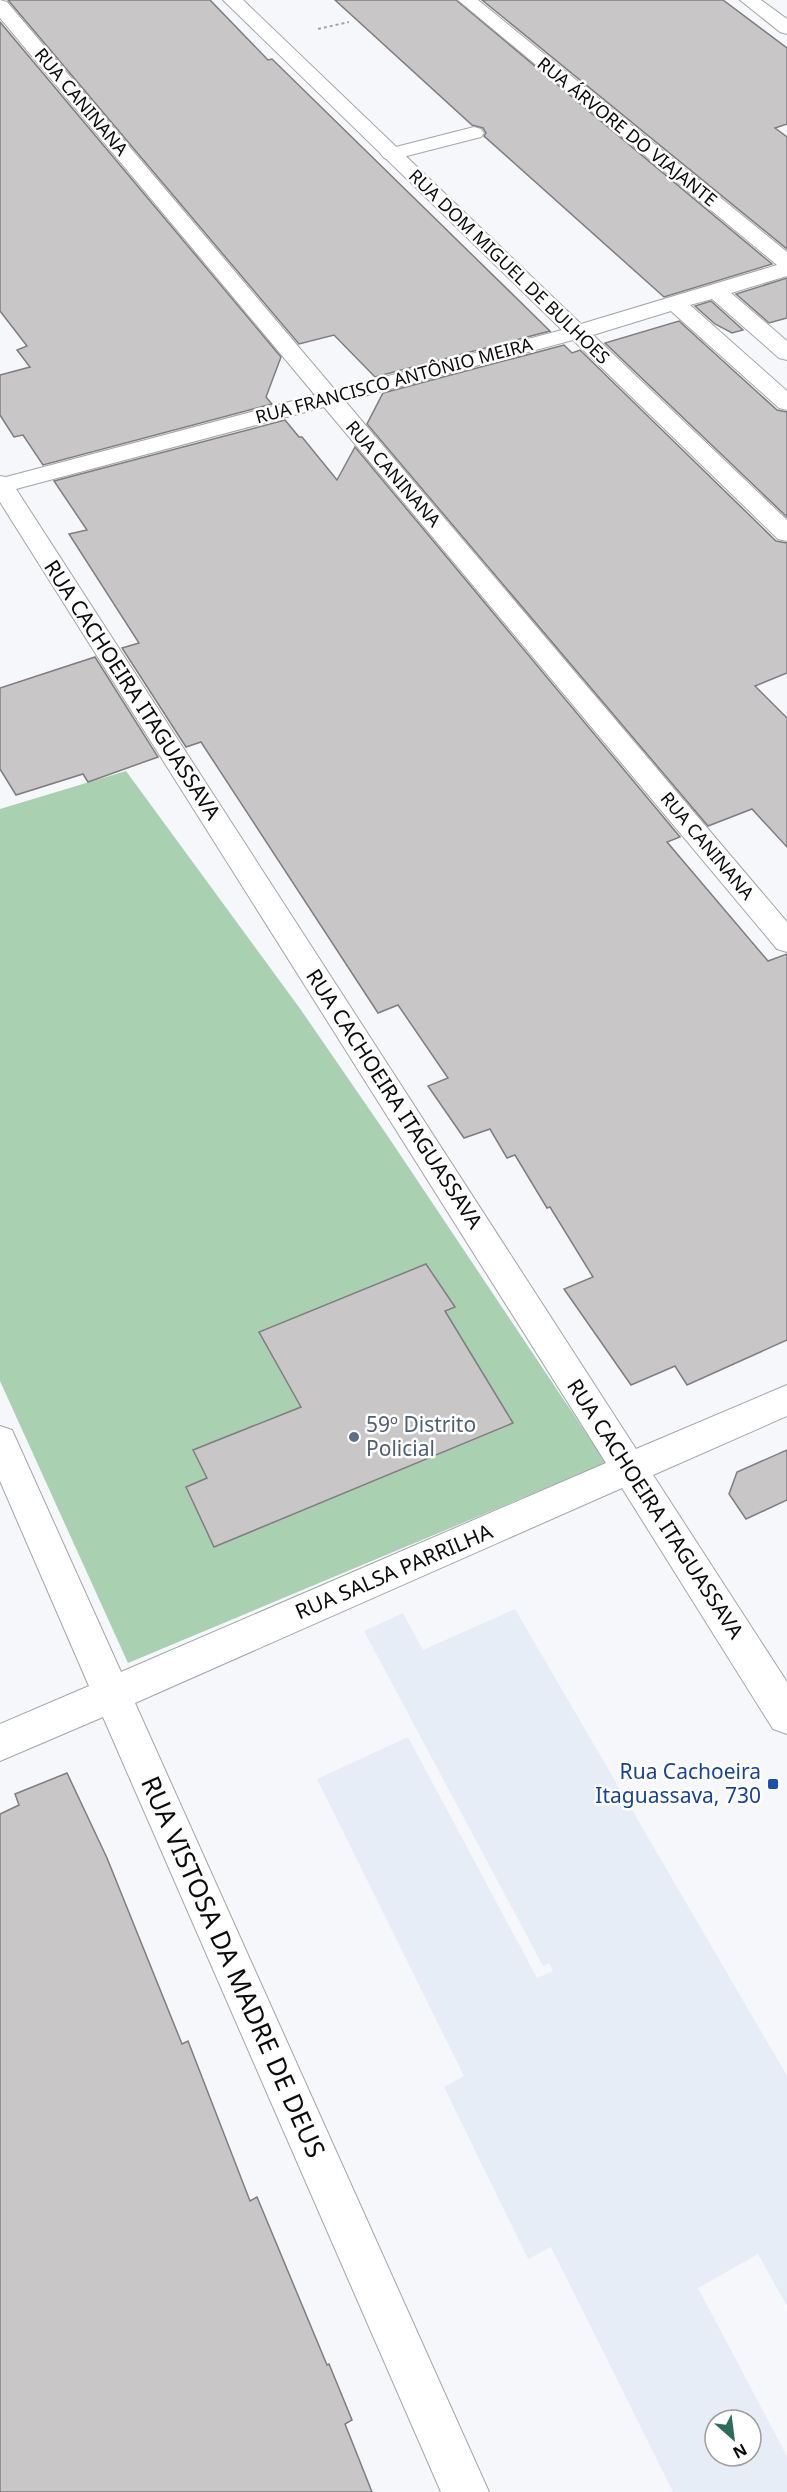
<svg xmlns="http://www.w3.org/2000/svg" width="787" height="2492" font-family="'Noto Sans',sans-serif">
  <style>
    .built { fill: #e7edf7; fill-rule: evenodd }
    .green { fill: #aad0b2 }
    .building { fill: #c9c6c8; stroke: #7f7d7f; stroke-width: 1.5 }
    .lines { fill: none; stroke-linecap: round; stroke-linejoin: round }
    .service-casing { stroke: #a3a5a8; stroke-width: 2 }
    .minor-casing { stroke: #a3a5a8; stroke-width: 2 }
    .path { stroke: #a2a4a6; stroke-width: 2; stroke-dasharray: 3 3; stroke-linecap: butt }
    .service { fill: #fff; fill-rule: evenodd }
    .minor { fill: #fff; fill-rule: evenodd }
    .service-dot { fill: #5c6f8a; stroke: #fff; stroke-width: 2 }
    .transit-dot { fill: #1a4fb4; stroke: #fff; stroke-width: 2 }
    .labels { text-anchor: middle; stroke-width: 5; stroke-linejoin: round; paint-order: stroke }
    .far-street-label { font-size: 18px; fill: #0b0b0c; stroke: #fff }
    .street-label { font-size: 21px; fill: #0b0b0c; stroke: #fff }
    .service-label { font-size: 21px; fill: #4e5e75; stroke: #fff; text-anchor: start }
    .transit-label { font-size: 21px; fill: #164399; stroke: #fff; text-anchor: end }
    .near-street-label { font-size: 26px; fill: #0b0b0c; stroke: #fff }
  </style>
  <rect width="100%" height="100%" fill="#f5f7fa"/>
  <path class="built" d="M 515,1609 L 787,2076 L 787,2306 L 758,2254 L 698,2288 L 787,2456 L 787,2492 L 673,2492 L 551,2247 L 528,2259 L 444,2087 L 464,2076 L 317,1779 L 408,1737 L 537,1978 L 553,1971 L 549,1963 L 543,1966 L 364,1631 L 403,1613 L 423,1650 ZM 715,2420 L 751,2420 L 751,2456 L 715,2456 Z"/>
  <path class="green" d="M 126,771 L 301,1010 L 389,1138 L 606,1463 L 128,1663 L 0,1381 L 0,809 Z"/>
  <g class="building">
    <path d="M 8,0 L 210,0 L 268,60 L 272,59 L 550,331 L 375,377 L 334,335 L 299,344 Z"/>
    <path d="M 335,0 L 456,0 L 772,264 L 664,297 L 484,136 L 486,133 L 483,128 L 472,125 Z"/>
    <path d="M 482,0 L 723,0 L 787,48 L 787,124 L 775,128 L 787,137 L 787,249 Z"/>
    <path d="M 0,22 L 281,357 L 266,397 L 272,404 L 43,465 L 23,435 L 14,437 L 0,415 L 0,375 L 30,367 L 17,350 L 27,346 L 0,311 Z"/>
    <path d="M 787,278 L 787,318 L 769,323 L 736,294 Z"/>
    <path d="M 711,301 L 743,330 L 732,333 L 715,324 L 695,306 Z"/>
    <path d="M 679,321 L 777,410 L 787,412 L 787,517 L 605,343 Z"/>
    <path d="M 564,345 L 572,353 L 580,350 L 776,541 L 787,543 L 787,673 L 755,686 L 787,718 L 787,847 L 752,809 L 708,826 L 367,424 L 383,393 Z"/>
    <path d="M 285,420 L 299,437 L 302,437 L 337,480 L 355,447 L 680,837 L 667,842 L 768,961 L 787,954 L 787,1340 L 687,1385 L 675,1366 L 631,1385 L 564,1289 L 593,1277 L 550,1207 L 547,1208 L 515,1155 L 507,1158 L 490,1129 L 464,1138 L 428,1086 L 448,1078 L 398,1005 L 378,1013 L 201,742 L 186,747 L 122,648 L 139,643 L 69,534 L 87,530 L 54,481 Z"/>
    <path d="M 95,657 L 158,757 L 88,782 L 83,774 L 16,795 L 0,769 L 0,688 Z"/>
    <path d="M 426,1264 L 455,1307 L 445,1311 L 513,1423 L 214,1547 L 186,1487 L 207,1478 L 193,1450 L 301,1407 L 259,1332 Z"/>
    <path d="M 787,1450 L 787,1500 L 746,1519 L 729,1494 L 737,1472 Z"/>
    <path d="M 67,1773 L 107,1858 L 182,2044 L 188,2041 L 250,2201 L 257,2197 L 327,2365 L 329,2364 L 352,2420 L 345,2424 L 372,2492 L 0,2492 L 0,1814 L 19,1805 L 15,1794 Z"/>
  </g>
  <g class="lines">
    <g class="service-casing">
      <path id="service" d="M 474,127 L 481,129 L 484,133 L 481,137 L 391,160 L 384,158 L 381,154 L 384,150 Z"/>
    </g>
    <g class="minor-casing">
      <g id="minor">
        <path d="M 0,0 L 7,2 L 335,390 L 562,330 L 223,0 L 243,0 L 581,324 L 777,265 L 458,0 L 478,0 L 787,252 L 787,276 L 731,293 L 787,341 L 787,360 L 779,358 L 712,299 L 690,305 L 787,391 L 787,410 L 779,408 L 671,311 L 593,335 L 787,520 L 787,541 L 778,539 L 573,340 L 345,401 L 787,922 L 787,952 L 777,949 L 324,407 L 16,489 L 636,1449 L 787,1385 L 787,1416 L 653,1475 L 787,1682 L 787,1734 L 773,1729 L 622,1488 L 135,1703 L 489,2492 L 441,2492 L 103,1717 L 0,1761 L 0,1724 L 89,1686 L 0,1481 L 0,1426 L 12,1430 L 121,1672 L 606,1463 L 0,502 L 0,476 L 6,477 L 315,395 L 0,18 Z"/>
        <path d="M 740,0 L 761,0 L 787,19 L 787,34 L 780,32 Z"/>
      </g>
    </g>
    <path class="path" d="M 318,29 L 349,22"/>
    <use href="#service" class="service"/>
    <use href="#minor" class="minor"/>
  </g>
  <circle class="service-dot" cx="354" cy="1437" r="6"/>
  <rect class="transit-dot" x="767" y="1778" width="12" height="12" rx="3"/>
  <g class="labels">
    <g class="far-street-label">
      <text transform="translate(81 102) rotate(50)" y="6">RUA CANINANA</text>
      <text transform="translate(627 132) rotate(39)" y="6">RUA ÁRVORE DO VIAJANTE</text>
      <text transform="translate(509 267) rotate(44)" y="6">RUA DOM MIGUEL DE BULHOES</text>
      <text transform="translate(394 381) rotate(-15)" y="6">RUA FRANCISCO ANTÔNIO MEIRA</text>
      <text transform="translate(393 474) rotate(49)" y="6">RUA CANINANA</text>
      <text transform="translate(707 846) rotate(50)" y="6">RUA CANINANA</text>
    </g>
    <g class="street-label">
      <text transform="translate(132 690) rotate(57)" y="7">RUA CACHOEIRA ITAGUASSAVA</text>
      <text transform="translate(394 1099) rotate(57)" y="7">RUA CACHOEIRA ITAGUASSAVA</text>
      <text transform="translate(655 1509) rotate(57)" y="7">RUA CACHOEIRA ITAGUASSAVA</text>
      <text transform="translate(394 1572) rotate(-23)" y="7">RUA SALSA PARRILHA</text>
    </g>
    <g class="service-label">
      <text x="366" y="1432">59º Distrito<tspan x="366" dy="24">Policial</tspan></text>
    </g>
    <g class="transit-label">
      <text x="761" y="1779">Rua Cachoeira<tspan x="761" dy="24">Itaguassava, 730</tspan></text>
    </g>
    <g class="near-street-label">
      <text transform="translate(233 1967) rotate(66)" y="9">RUA VISTOSA DA MADRE DE DEUS</text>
    </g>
  </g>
  <g transform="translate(733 2438) rotate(152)"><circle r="28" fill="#ffffff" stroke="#9d9d9e" stroke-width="1.5"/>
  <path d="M0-4.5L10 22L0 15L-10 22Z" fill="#2c6c5b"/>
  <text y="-9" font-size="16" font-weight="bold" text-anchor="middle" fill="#0b0b0c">N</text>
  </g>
</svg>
